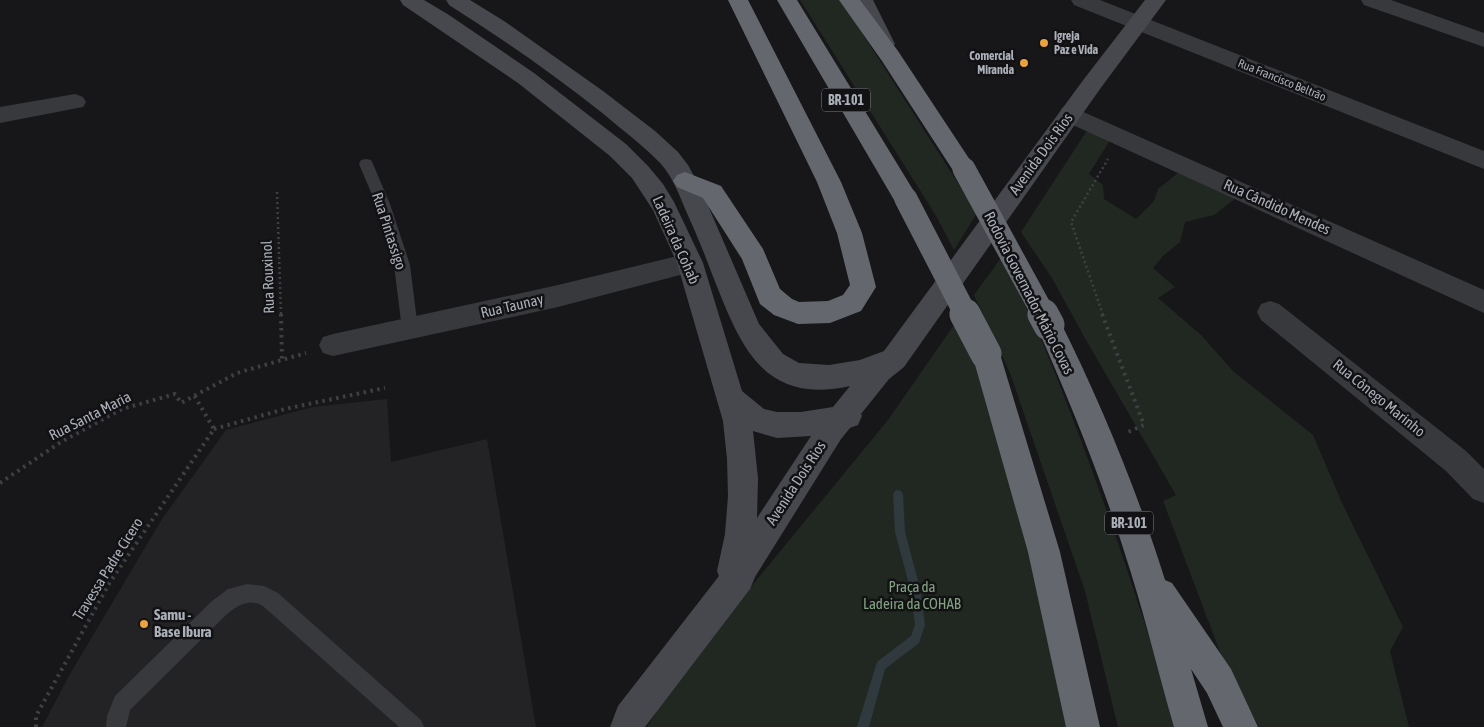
<svg xmlns="http://www.w3.org/2000/svg" width="1484" height="727" font-family="'Asap Condensed',sans-serif">
  <style>
    .built { fill: #232326 }
    .green { fill: #212821 }
    .lines { fill: none; stroke-linecap: round; stroke-linejoin: round }
    .stream { fill: #2f393e; fill-rule: evenodd }
    .path-far1 { stroke: #3e4044; stroke-width: 2.5; stroke-dasharray: 2 3; stroke-linecap: butt }
    .path { stroke: #3e4044; stroke-width: 4; stroke-dasharray: 2.5 4.5; stroke-linecap: butt }
    .lane { fill: #38393d; fill-rule: evenodd }
    .street { fill: #38393d; fill-rule: evenodd }
    .secondary { fill: #46484d; fill-rule: evenodd }
    .highway { fill: #64686e; fill-rule: evenodd }
    .highway-bridge-far1 { stroke: #64686e; stroke-width: 23 }
    .highway-bridge { stroke: #64686e; stroke-width: 31 }
    .poi-dot { fill: #e9a23e; stroke: #121214; stroke-width: 2 }
    .labels { text-anchor: middle; stroke-width: 5; stroke-linejoin: round; paint-order: stroke }
    .far-poi-label { font-size: 12px; font-weight: bold; fill: #aaafb8; stroke: #121214; text-anchor: start }
    .far-street-label { font-size: 12px; fill: #aaafb8; stroke: #121214 }
    .shield { fill: #121214; stroke: #7c8087; stroke-width: 1 }
    .shield-label { font-size: 14px; font-weight: bold; fill: #aaafb8 }
    .street-label { font-size: 15px; fill: #aaafb8; stroke: #121214 }
    .park-label { font-size: 15px; fill: #82a281; stroke: #121214 }
    .poi-label { font-size: 15px; font-weight: bold; fill: #aaafb8; stroke: #121214; text-anchor: start }
  </style>
  <rect width="100%" height="100%" fill="#171719"/>
  <path class="built" d="M 387,399 L 391,462 L 487,439 L 536,727 L 42,727 L 70,674 L 162,519 L 226,430 L 313,407 Z"/>
  <g class="green">
    <path d="M 800,0 L 841,0 L 977,213 L 954,250 L 935,214 Z"/>
    <path d="M 1088,129 L 1112,137 L 1089,174 L 1103,185 L 1104,199 L 1136,219 L 1154,201 L 1158,189 L 1178,173 L 1240,195 L 1214,215 L 1185,222 L 1180,242 L 1163,256 L 1153,268 L 1175,287 L 1158,298 L 1201,335 L 1233,371 L 1313,435 L 1342,503 L 1403,627 L 1390,651 L 1409,727 L 1259,727 L 1226,668 L 1163,501 L 1176,495 L 1086,340 L 1052,278 L 1021,232 Z"/>
    <path d="M 1001,258 C 1033,314 1056,375 1079,435 C 1115,531 1148,628 1176,727 L 1118,727 L 1085,591 L 1010,373 L 974,295 Z"/>
    <path d="M 954,325 L 980,365 L 1078,727 L 647,727 L 681,672 L 888,420 Z"/>
  </g>
  <g class="lines">
    <path class="stream" d="M 898,490 L 901,491 L 903,494 L 905,532 L 920,588 L 925,625 L 919,643 L 885,669 L 869,727 L 857,727 L 877,662 L 911,636 L 915,625 L 910,588 L 895,532 L 893,494 L 895,491 Z"/>
    <g class="path-far1">
      <path d="M 277,192 L 281,315"/>
      <path d="M 1103,315 L 1071,222 L 1108,159"/>
    </g>
    <g class="path">
      <path d="M 281,314 L 282,361"/>
      <path d="M 1102,314 L 1144,425 L 1128,432"/>
      <path d="M 214,429 L 285,409 L 385,388"/>
      <path d="M 0,483 L 61,442 L 122,409 L 175,394 L 181,403 L 237,373 L 306,353"/>
      <path d="M 36,727 L 36,716 L 110,582 L 214,429 L 194,395"/>
    </g>
    <g class="lane">
      <path d="M 366,159 L 371,160 L 373,164 L 390,204 L 410,265 L 418,329 L 416,334 L 410,336 L 404,334 L 402,329 L 394,265 L 376,204 L 359,164 L 361,160 Z"/>
      <path d="M 247,584 L 264,586 L 278,593 L 421,720 L 424,727 L 399,727 L 264,607 C 250,597 237,606 226,615 L 130,710 L 126,727 L 106,727 L 107,716 L 115,696 L 212,601 L 228,589 Z"/>
    </g>
    <g class="street">
      <path d="M 1071,0 L 1100,0 L 1484,151 L 1484,169 L 1074,5 Z"/>
      <path d="M 1361,0 L 1391,0 L 1484,33 L 1484,47 L 1364,5 Z"/>
      <path d="M 75,94 L 83,97 L 86,102 L 83,107 L 0,123 L 0,107 Z"/>
      <path d="M 1070,106 L 1484,290 L 1484,313 L 1062,120 L 1059,114 L 1062,108 Z"/>
      <path d="M 690,253 L 699,256 L 703,263 L 699,270 L 558,307 L 333,356 L 323,353 L 319,345 L 323,337 L 333,334 L 558,285 Z"/>
      <path d="M 1270,301 L 1279,304 L 1466,451 L 1484,469 L 1484,503 L 1473,499 L 1446,471 L 1261,320 L 1257,312 L 1261,304 Z"/>
    </g>
    <g class="secondary">
      <path d="M 400,0 L 424,0 L 449,15 L 534,73 L 626,144 L 648,166 L 663,184 L 674,202 L 703,263 L 742,391 L 764,409 L 777,412 L 801,412 L 833,407 L 850,386 C 760,406 739,341 712,274 C 704,252 695,231 686,211 C 679,194 673,178 661,164 C 643,145 621,129 601,112 C 552,73 501,38 449,5 L 446,0 L 470,0 L 504,21 L 603,91 L 655,131 L 678,152 L 688,165 L 700,187 L 759,324 L 783,354 L 799,363 L 829,365 L 860,360 L 884,351 L 1084,79 L 1145,0 L 1166,0 L 1100,89 L 904,367 L 889,379 L 861,414 L 862,416 L 858,425 L 850,428 L 841,439 L 755,577 L 750,589 L 645,727 L 610,727 L 618,706 L 719,576 L 717,571 L 725,534 L 728,496 L 727,459 L 723,421 L 677,263 L 653,210 L 632,178 L 610,156 L 518,83 L 403,5 ZM 753,431 L 777,438 L 811,436 L 757,518 L 758,478 Z"/>
      <path d="M 853,0 L 873,0 L 895,44 L 891,49 L 884,51 L 877,49 Z"/>
    </g>
    <g class="highway">
      <path d="M 728,0 L 748,0 L 841,182 L 862,233 L 876,287 L 861,311 L 830,323 L 798,324 L 774,315 L 760,304 L 742,259 L 703,198 L 677,187 L 673,181 L 677,175 L 685,172 L 721,186 L 763,249 L 780,289 L 792,299 L 799,302 L 828,301 L 843,295 L 850,285 L 837,233 L 817,182 Z"/>
      <path d="M 777,0 L 797,0 L 915,193 L 918,199 L 915,205 L 906,208 L 897,205 Z"/>
      <path d="M 839,0 L 860,0 L 898,51 L 972,163 L 976,169 L 972,175 L 964,178 L 956,175 L 882,61 Z"/>
      <path d="M 1049,314 L 1058,317 C 1100,401 1137,490 1165,580 L 1172,583 L 1231,669 L 1258,727 L 1223,727 L 1207,693 L 1191,669 L 1208,727 L 1174,727 C 1159,676 1147,624 1131,573 C 1105,488 1072,406 1036,325 L 1040,317 Z"/>
      <path d="M 986,342 L 996,346 L 1000,354 L 1060,552 L 1100,727 L 1066,727 L 1028,552 L 972,354 L 976,346 Z"/>
    </g>
    <g class="highway-bridge-far1">
      <path d="M 964,169 L 1044,315"/>
      <path d="M 906,199 L 966,315"/>
    </g>
    <g class="highway-bridge">
      <path d="M 965,314 L 986,354"/>
      <path d="M 1043,314 L 1049,325"/>
    </g>
  </g>
  <g class="poi-dot">
    <circle cx="1044" cy="43" r="5"/>
    <circle cx="1024" cy="63" r="5"/>
    <circle cx="144" cy="624" r="5"/>
  </g>
  <g class="labels">
    <g class="far-poi-label">
      <text x="1054" y="40">Igreja<tspan x="1054" dy="14">Paz e Vida</tspan></text>
      <text x="1014" y="60" text-anchor="end">Comercial<tspan x="1014" dy="14">Miranda</tspan></text>
    </g>
    <g class="far-street-label">
      <text transform="translate(1282 80) rotate(22)" y="4">Rua Francisco Beltrão</text>
    </g>
    <g class="shield">
      <rect x="822" y="88.5" width="48" height="23" rx="4"/>
      <rect x="1105" y="511.5" width="48" height="23" rx="4"/>
    </g>
    <g class="shield-label">
      <text x="846" y="105">BR-101</text>
      <text x="1129" y="528">BR-101</text>
    </g>
    <g class="street-label">
      <text transform="translate(1041 154) rotate(-54)" y="5">Avenida Dois Rios</text>
      <text transform="translate(1277 207) rotate(24)" y="5">Rua Cândido Mendes</text>
      <text transform="translate(389 231) rotate(72)" y="5">Rua Pintassigo</text>
      <text transform="translate(676 240) rotate(66)" y="5">Ladeira da Cohab</text>
      <text transform="translate(268 277) rotate(-92)" y="5">Rua Rouxinol</text>
      <text transform="translate(1029 293) rotate(63)" y="5">Rodovia Governador Mário Covas</text>
      <text transform="translate(512 306) rotate(-13)" y="5">Rua Taunay</text>
      <text transform="translate(1379 398) rotate(39)" y="5">Rua Cônego Marinho</text>
      <text transform="translate(90 416) rotate(-27)" y="5">Rua Santa Maria</text>
      <text transform="translate(796 483) rotate(-57)" y="5">Avenida Dois Rios</text>
      <text transform="translate(108 569) rotate(-58)" y="5">Travessa Padre Cicero</text>
    </g>
    <g class="park-label">
      <text x="912" y="592">Praça da<tspan x="912" dy="17">Ladeira da COHAB</tspan></text>
    </g>
    <g class="poi-label">
      <text x="154" y="620">Samu -<tspan x="154" dy="17">Base Ibura</tspan></text>
    </g>
  </g>
</svg>
